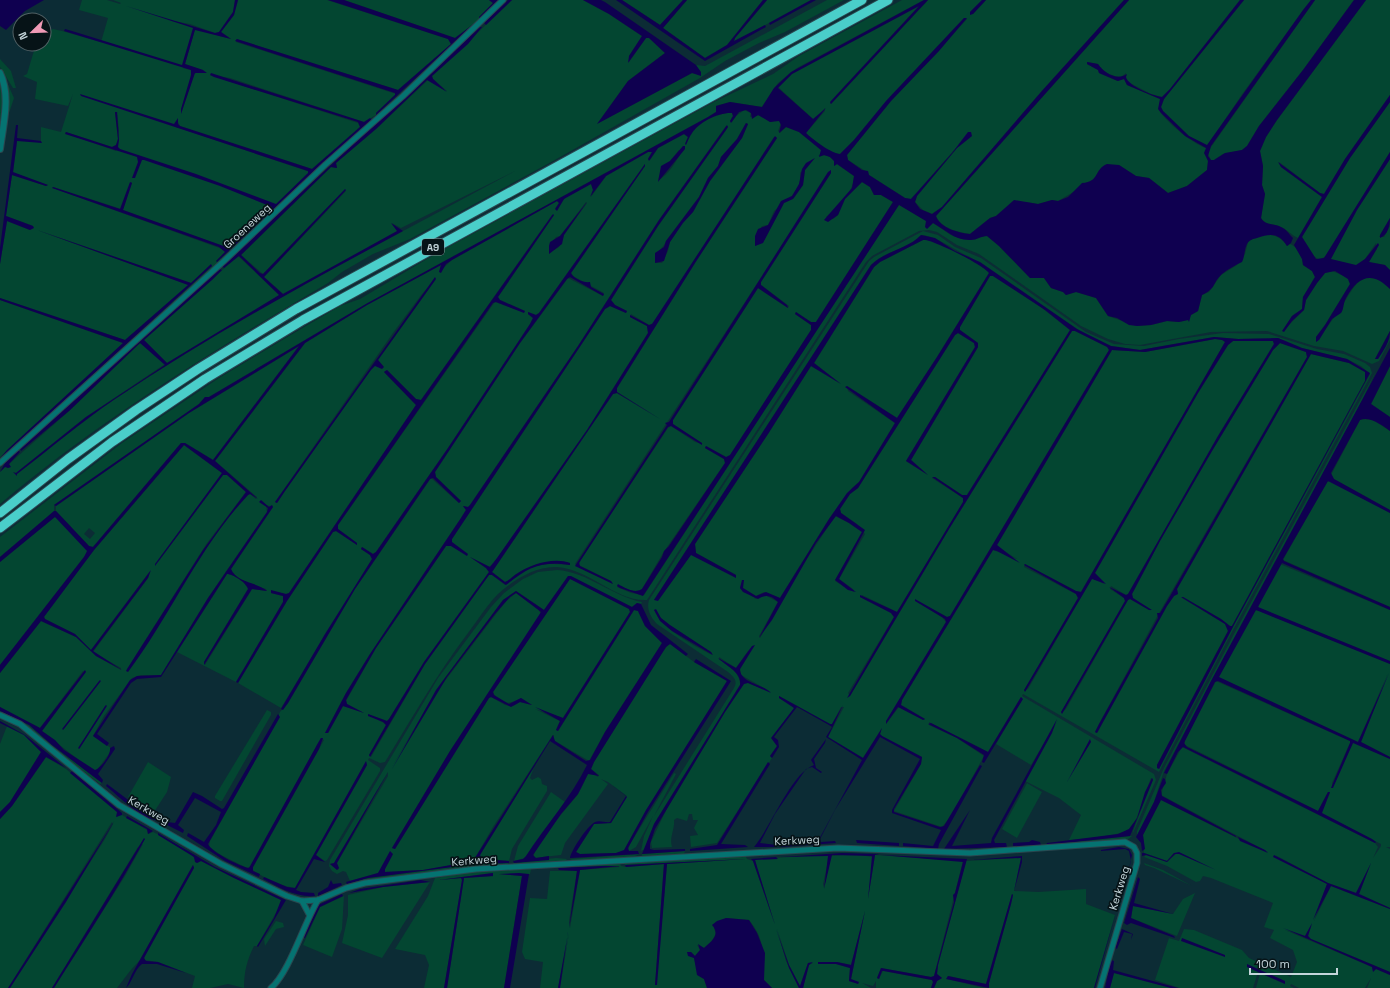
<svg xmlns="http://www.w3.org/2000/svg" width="1390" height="988" font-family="'Space Grotesk',sans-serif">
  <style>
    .green { fill: #034631; fill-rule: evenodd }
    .water { fill: #0f0050 }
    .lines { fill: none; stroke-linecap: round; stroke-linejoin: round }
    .stream { stroke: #0f0050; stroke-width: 1.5 }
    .minor-casing { stroke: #29474f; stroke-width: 7 }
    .tertiary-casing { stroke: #29474f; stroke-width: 8 }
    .motorway-casing { stroke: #29474f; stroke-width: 11 }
    .minor { stroke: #057371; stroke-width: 5 }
    .tertiary { stroke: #057371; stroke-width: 6 }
    .motorway { stroke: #4aceca; stroke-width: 9 }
    .labels { text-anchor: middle; stroke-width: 3.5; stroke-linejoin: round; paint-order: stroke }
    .shield { fill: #061317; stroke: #8b9ba0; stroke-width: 1 }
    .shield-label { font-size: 10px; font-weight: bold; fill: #c4d5da }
    .street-label { font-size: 11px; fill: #c4d5da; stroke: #061317 }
  </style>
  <rect width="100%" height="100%" fill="#0c2c35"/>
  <g class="green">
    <path d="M 82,0 L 107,0 L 120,4 L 121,3 L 113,0 L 235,0 L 233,12 L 219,32 L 215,33 L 190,24 L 168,20 L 194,27 L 183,68 L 194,71 L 181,114 L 194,74 L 203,70 L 185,64 L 195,29 L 231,39 L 221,32 L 234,15 L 238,0 L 327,0 L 448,39 L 451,44 L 398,90 L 236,39 L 236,42 L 396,94 L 376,113 L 376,115 L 364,122 L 230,78 L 210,75 L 358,123 L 360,127 L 312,169 L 180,126 L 178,122 L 176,127 L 313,173 L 245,239 L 147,325 L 212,266 L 211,265 L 191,283 L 37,230 L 189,285 L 125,340 L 0,298 L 0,264 L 7,221 L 30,230 L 33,226 L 6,216 L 12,175 L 46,186 L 48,185 L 13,173 L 17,141 L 41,141 L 41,127 L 61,132 L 73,94 L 68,106 L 35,99 L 37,82 L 23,76 L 27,74 L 36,44 L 44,44 L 44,33 L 53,29 L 62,31 L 101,42 L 108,18 L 79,10 ZM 115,112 L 117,112 L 119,130 L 116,151 L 65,133 L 66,132 L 112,147 L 116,145 L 118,140 ZM 131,182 L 132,183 L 123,210 L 223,246 L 230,251 L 216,261 L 225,252 L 225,250 L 53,188 L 53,187 L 121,209 Z"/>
    <path d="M 344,0 L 489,0 L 493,3 L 479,17 L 480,19 L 455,38 Z"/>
    <path d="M 512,0 L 583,0 L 609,14 L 642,36 L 629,56 L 629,62 L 646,38 L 649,38 L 665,53 L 628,81 L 598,123 L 692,73 L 701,75 L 696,65 L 705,66 L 827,0 L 844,0 L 785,32 L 759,43 L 725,61 L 700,78 L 553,161 L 410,239 L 373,254 L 342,272 L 328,283 C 214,350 101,419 0,504 L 0,472 L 5,467 L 10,467 L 9,464 L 69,411 L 138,345 L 141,343 L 165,364 L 86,417 L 16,473 L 14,471 L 17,474 C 49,449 81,422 115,399 C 242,313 380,244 515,171 L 401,228 L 392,223 L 398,231 L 283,294 L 264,277 L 346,191 L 345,190 L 263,274 L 241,255 L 331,167 L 337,168 L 336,163 L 377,128 L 428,80 L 447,91 L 433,79 L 432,76 C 460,51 485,25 512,0 Z"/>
    <path d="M 622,0 L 683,0 L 660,25 Z"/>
    <path d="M 687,0 L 763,0 L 727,45 L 705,58 L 663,28 Z"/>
    <path d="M 767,0 L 811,0 L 734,42 L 735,38 Z"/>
    <path d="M 902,0 L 924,0 L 797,68 L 778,83 L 762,107 L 730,102 L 716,106 L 716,112 L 708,117 L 366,304 L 209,397 L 205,397 L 199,404 L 54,505 L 54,511 L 51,514 L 0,557 L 0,537 L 122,443 L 219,378 L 289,336 L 340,306 L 360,299 L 432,256 L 714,102 L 773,74 L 799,56 Z"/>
    <path d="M 928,0 L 982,0 L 970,12 L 973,14 L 986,0 L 1124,0 L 1041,92 L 942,207 L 932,214 L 923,210 L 915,202 L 917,196 L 957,148 L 972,136 L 956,148 L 911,199 L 905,198 L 869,175 L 867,172 L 848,160 L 847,155 L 891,101 L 967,19 L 964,18 L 890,97 L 854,140 L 840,154 C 831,154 813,140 806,133 L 825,111 L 825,108 L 815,119 L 813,119 L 778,87 L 792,74 L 919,6 L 841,90 L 830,103 L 831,104 Z"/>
    <path d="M 1129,0 L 1240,0 L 1170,89 L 1162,97 L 1151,94 L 1128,82 L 1126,80 L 1126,73 L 1121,77 C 1111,76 1103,72 1098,64 L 1088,62 L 1087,64 L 1098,70 L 1099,73 L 1117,81 L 1124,79 L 1127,85 L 1160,99 C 1160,104 1158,108 1161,113 C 1170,125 1192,143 1206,148 L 1208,161 L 1207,170 L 1187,186 L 1168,193 L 1149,178 L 1136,176 L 1119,165 L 1099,170 L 1094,180 L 1058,201 L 1052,200 L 1038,204 L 1025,202 L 1007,207 L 996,216 L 990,218 L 970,234 C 959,232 941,229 936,216 Z"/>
    <path d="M 1244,0 L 1311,0 L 1243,93 L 1208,145 L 1206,145 L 1189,136 L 1163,111 L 1161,107 L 1164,99 Z"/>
    <path d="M 1315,0 L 1354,0 L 1303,70 L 1259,126 L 1247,146 L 1242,150 L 1223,154 L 1214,160 L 1211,160 L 1208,154 L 1211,147 Z"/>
    <path d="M 1366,0 L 1390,0 L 1390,95 L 1345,159 L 1324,194 L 1320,193 L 1279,162 L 1281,167 L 1322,197 L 1298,238 C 1291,235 1288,230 1281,227 C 1274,223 1266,226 1261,218 L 1265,194 L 1262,185 L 1263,166 L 1260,151 L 1266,137 L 1277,120 Z"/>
    <path d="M 0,59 L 11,71 L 16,88 L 13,88 L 0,67 Z"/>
    <path d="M 5,78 L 14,98 L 5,125 Z"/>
    <path d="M 0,81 L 3,93 L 0,127 Z"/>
    <path d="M 1390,102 L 1390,152 L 1326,256 L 1319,260 L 1314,256 L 1302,237 L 1350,158 Z"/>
    <path d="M 744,110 L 751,113 L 750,117 L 761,115 L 770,122 L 778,120 L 781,123 L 778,131 L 780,133 L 786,127 L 799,132 L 821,150 L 821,154 L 818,156 C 825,155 830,155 834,161 L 834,166 L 837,164 L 854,176 C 854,192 838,207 826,217 L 833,219 L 838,215 L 845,199 L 862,182 L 870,187 L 874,195 L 881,195 L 893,202 L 816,322 L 811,322 L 796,312 L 795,314 L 811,325 L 811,330 L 729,457 L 726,457 L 706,446 L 705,448 L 724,459 L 725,463 L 663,553 L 642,589 C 634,594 625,588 618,585 L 617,587 L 631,593 L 644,595 L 899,204 L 926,221 L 927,228 L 933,223 L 951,235 L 962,239 L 987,236 L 999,246 L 1030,278 L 1044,278 L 1051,288 L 1063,292 L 1066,295 L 1076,292 L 1096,298 L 1108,316 L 1137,326 L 1151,325 L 1167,321 L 1179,322 L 1188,320 L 1191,315 L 1198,311 L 1202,295 L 1209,292 L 1221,275 L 1237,265 L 1245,254 L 1248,242 C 1260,231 1279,232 1287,246 L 1290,244 C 1298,247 1303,257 1303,265 L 1312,271 L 1315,277 L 1303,297 L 1302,309 L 1292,316 L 1283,331 L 1304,310 L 1306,300 L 1317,283 L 1325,273 L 1332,271 L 1347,277 L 1350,284 L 1325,325 L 1316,337 L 1319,340 C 1326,327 1336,316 1344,303 C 1356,282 1367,265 1390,289 L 1390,331 L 1375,359 L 1378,359 L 1390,338 L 1390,340 L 1379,361 L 1372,364 L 1343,351 L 1314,346 L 1267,331 L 1211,332 L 1140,345 L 1125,344 L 1108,339 L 1081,326 L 979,254 L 957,245 L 937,232 L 929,230 L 919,231 L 872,256 L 866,262 L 647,600 C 617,602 589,569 557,567 C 535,566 514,580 498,594 C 487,605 478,620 468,633 C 437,674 412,718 385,762 L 380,763 L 369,758 L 368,760 L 380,768 L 380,771 L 327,860 L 325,861 L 316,855 L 367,765 L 366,762 L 295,888 C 286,888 257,875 252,869 L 319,749 L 324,740 L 321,738 L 251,866 L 247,868 L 221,855 L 209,847 L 210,841 L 274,726 L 280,712 L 288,703 L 355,589 L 431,478 L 459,503 L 461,501 L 436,477 L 435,472 L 520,343 L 568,278 L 603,296 L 604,293 L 573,276 L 571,273 L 645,166 L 645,164 L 539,313 L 536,315 L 528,312 L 528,314 L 533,318 L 530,324 L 448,448 L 376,552 L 373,554 L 362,547 L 361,549 L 370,555 L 372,559 L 281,708 L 238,683 L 287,601 L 333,532 L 336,531 L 357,545 L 357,543 L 338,529 L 338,525 L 494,303 L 495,302 L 524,312 L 525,311 L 500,300 L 498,297 L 554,215 L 552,215 L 421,400 L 416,399 L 387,370 L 384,372 L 416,405 L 289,593 L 286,594 L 271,591 L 271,593 L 283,596 L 283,602 L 236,682 L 177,652 L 227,574 C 233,574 247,583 248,589 L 204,662 L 205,665 L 252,589 L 267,591 L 266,589 C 256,586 235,580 231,569 L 273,507 L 266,505 L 267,512 L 208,598 L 161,675 L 141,675 L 132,678 L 104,716 L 93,736 L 111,748 L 111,751 L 97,770 L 92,770 L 85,765 L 42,731 L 85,672 L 83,671 L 40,728 L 0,707 L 0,673 L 41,621 L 76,637 L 96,656 L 121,670 L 121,668 L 93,652 L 148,578 L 150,571 L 91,650 L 75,634 L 45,619 L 44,616 L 94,550 L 184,445 L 222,473 L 155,566 L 223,475 L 227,475 L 246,492 L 207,543 L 136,655 L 130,666 L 128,672 C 168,614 200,546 248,495 L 250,494 L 256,499 L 257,497 L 215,461 L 305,343 L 367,305 L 441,265 L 439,272 L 452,260 L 557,201 L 559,203 L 555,209 L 566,197 L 591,184 L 593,190 L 591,197 L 606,176 L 648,152 L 652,152 L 648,159 L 650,160 L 658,148 L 684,134 L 688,137 L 685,144 C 688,140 689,137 692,133 C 699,122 719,112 732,113 L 733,116 L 730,121 L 732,122 L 736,116 ZM 746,123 L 748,124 L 742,138 L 710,181 L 693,212 L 682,223 L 670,242 L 668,251 L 662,263 L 656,263 C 653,252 663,250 666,241 L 699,197 L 708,178 L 718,166 L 721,157 L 737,139 ZM 726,126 L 728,127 L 726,130 L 658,226 L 611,300 L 615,305 L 627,311 L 626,313 L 610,306 L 605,309 L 452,539 L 451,542 L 468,554 L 449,545 L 446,546 L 376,648 L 346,701 L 347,704 L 364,713 L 343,706 L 328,733 L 325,733 L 346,693 L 370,654 L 461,518 L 466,510 L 463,506 L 468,507 L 470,505 L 578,346 L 659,220 ZM 774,137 L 777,138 L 695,263 L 617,388 L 617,392 L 660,419 L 617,393 L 613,394 L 492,572 L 505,582 C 510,580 513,576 518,573 C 532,564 553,558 570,563 L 570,565 C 552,563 536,563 520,573 C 515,577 511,581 505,585 L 492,575 L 489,575 L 425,664 L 371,757 L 369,755 L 386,725 L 384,723 L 368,714 L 387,721 L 389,719 L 424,662 L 489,572 L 486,568 L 470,557 L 489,567 L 494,563 L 587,430 L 648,333 L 647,326 L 630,317 L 631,314 L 649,325 L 654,323 ZM 679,150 L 682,151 C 677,160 668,176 658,180 L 664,165 L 670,161 ZM 814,158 L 805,170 L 803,185 L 794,198 L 784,203 L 763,242 L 755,246 L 756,239 L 762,226 L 768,225 L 774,211 L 792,196 L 798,187 L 800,181 L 800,173 ZM 831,170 L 831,173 L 761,282 L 761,285 L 789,306 L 788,308 L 758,288 L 673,420 L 673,424 L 703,444 L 695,442 L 671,426 L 668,428 L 581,559 L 579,565 L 611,581 L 613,584 L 579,567 L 575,564 ZM 586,202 L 587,203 L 564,235 L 559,247 L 549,253 L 549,246 L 556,237 L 560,236 ZM 436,279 L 378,360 L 383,366 L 374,366 L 370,370 L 285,491 L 277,503 L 275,502 L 393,333 L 422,294 Z"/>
    <path d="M 1390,159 L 1390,218 L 1379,237 L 1384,237 L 1390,226 L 1390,270 L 1385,265 L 1369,262 L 1377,249 L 1376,243 L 1365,259 L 1356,266 L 1331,260 L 1331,257 L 1357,210 Z"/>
    <path d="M 923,231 L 938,235 L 955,247 L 981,258 L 1086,332 L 1114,344 L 1144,346 L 1179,339 L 1223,333 L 1269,334 L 1317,349 L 1344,354 L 1365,363 L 1370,367 L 1372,373 L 1226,643 L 1159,772 L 1023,694 L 1022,696 L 1154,774 L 1156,780 L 1133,833 L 1133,831 L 1153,779 L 1151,778 C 1145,792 1140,820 1129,829 C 1122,836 1080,839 1069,840 L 1081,815 L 1059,798 L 1025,781 L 1058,720 L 1031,765 L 996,744 L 1022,699 L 1021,697 L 988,752 L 929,722 L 929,725 L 957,738 L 984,756 L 951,816 L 942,827 L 894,811 L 921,764 L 922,757 L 882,736 L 880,734 L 882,728 L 863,758 L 828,737 L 844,707 L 841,707 L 832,724 L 830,724 L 779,696 L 779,698 L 793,706 L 794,709 L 772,738 L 777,746 L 770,756 L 772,758 L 717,843 L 691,847 L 690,836 L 698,835 L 694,828 L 698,820 L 693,820 L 692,814 L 689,814 L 687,821 L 677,818 L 674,820 C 675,830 669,837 672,847 L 652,848 L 651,842 L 667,808 L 725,712 L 744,683 L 748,683 L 771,692 L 741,675 L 740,669 L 754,646 L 748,651 L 736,668 L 719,657 L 719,659 C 728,666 741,673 740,685 L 654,824 L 645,849 L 641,851 L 644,836 L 653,816 L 636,847 L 629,851 L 628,850 L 630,844 L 674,773 L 676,774 L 654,816 L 734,688 C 738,681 734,677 728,672 L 657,624 C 651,618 646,609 649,600 L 869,261 L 874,257 ZM 922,235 C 936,236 956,251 970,257 L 1083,333 L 1111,346 L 1140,350 L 1214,337 L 1238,339 L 1278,338 L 1302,348 L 1347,359 L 1361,366 L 1370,374 L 1235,623 L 1159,769 L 1157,765 L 1228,631 L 1225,624 L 1182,598 L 1183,597 L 1221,619 L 1230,626 L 1232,626 L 1365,381 L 1365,372 L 1349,363 L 1311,354 L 1177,589 L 1178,593 L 1174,596 L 1167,606 L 1097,733 L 1095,732 L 1099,724 L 1158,615 L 1307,357 L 1306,352 L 1280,343 L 1273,350 L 1212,451 L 1160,541 L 1132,594 L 1133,598 L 1151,611 L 1130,599 L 1128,600 L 1066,709 L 1061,713 L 1125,601 L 1124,598 L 1110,589 L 1111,586 L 1126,595 L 1128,594 L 1218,436 L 1274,344 L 1273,341 L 1233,341 L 1228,345 L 1198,393 L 1095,573 L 1104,584 L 1092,578 L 1028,689 L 1024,691 L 1078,598 L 1076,594 L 1024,567 L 1025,564 L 1076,591 L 1081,592 L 1225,342 L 1224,340 L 1215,339 L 1145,352 L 1112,350 L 997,545 L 999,548 L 1017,559 L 993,550 L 902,700 L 901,705 L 925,719 L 924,720 L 899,707 L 886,724 L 946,622 L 942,617 L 916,601 L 947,617 L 950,616 L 1109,350 L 1108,347 L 1075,331 L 1072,331 L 949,529 L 850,696 L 848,693 L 894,617 L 891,613 L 860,597 L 862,595 L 897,612 L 963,502 L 963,498 L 932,478 L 935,477 L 962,495 L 967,495 L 1070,330 L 1037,304 L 993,276 L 990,276 L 960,327 L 960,330 L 978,343 L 978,347 L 911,460 L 928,475 L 906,461 L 975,347 L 974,343 L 958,333 L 955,335 L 858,488 L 850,494 L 840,509 L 841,513 L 857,524 L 865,534 L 839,579 L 853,589 L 854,592 L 835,581 L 862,532 L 849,523 L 835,516 L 795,577 L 760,638 L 759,636 L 778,602 L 765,595 L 756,599 L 740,588 L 743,580 L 743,588 L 756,596 L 764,592 L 780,598 L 829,519 L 852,488 L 859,482 L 895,423 L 848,391 L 847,386 L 897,418 L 937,357 L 989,273 C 984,265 932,237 923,240 L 880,262 L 874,267 L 814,363 L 841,384 L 811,366 L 768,434 L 695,544 L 696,553 L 736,575 L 736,577 L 691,554 L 658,600 L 654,600 L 871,265 C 885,251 908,249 922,235 ZM 654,609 L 661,618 L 669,625 L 711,652 L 712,655 C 695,646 660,628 654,609 Z"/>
    <path d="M 238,256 L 280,295 L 167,363 L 144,340 Z"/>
    <path d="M 0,300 L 123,343 L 0,457 Z"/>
    <path d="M 299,346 L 213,460 L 185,443 L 181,443 L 93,547 L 89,546 L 56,511 L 56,506 L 189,413 ZM 89,528 L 95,533 L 90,539 L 84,534 Z"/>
    <path d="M 1390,366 L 1390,417 L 1371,404 Z"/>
    <path d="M 1376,371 L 1358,409 L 1264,582 L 1172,756 L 1164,771 L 1154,802 L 1137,836 L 1137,831 L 1164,768 L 1235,632 Z"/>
    <path d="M 1363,419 L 1373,420 L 1390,431 L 1390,510 L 1334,479 L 1331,475 L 1360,420 Z"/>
    <path d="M 1331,481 L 1390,513 L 1390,607 L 1283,560 L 1327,482 Z"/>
    <path d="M 54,517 L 57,518 L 87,550 L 87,553 L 0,665 L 0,562 Z"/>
    <path d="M 1280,564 L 1390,610 L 1390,661 L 1259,608 L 1258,605 Z"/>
    <path d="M 557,570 C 588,572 612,596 642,602 L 641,604 L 637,603 L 632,607 L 569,576 L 544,610 L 516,591 L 503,600 L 441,683 L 391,768 L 438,690 L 506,601 L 516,593 L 538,609 L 541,614 L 450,751 L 392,848 L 395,849 L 489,698 L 491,697 L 505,705 L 513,706 L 520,702 L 532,705 L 521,698 C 509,705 499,705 493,692 L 570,578 L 629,609 L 630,612 L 563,718 L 535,709 L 560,721 L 556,730 L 558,731 L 563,723 L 634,610 L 638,611 L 645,626 L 662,643 L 605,732 L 589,761 L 555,741 L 553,739 L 554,735 L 553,735 L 493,827 L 475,858 L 471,862 L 423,870 L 385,872 L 385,869 L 393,854 L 378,873 L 350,881 L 346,872 L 343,871 L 337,874 L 332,871 L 329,866 L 330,860 L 438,678 L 491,607 L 504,593 L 523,579 L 538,572 ZM 388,772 L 388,776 L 337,863 L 336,865 L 339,868 L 338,870 L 330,864 L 334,863 Z"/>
    <path d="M 1254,610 L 1260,611 L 1390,664 L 1390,757 L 1361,742 L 1388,673 L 1358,742 L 1220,679 L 1219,676 L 1222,671 Z"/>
    <path d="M 670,644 L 694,662 L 727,681 L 645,813 L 624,851 L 616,853 L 580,854 L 576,852 L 594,824 L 611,823 L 627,796 L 608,782 L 601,779 L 608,784 L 565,843 L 561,855 L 534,858 C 531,847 571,804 578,794 C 582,787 585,780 588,774 L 592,773 L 598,777 L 599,775 L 591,769 L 594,762 L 662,653 L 668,645 Z"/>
    <path d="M 1216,681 L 1350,741 L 1350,743 L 1332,783 L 1332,788 L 1353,742 L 1390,759 L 1390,847 L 1386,847 L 1390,849 L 1390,908 L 1359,894 L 1371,863 L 1356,893 L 1328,883 L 1275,855 L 1282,860 L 1327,884 L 1314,921 L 1331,886 L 1390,909 L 1390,972 L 1311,939 L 1308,936 L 1312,924 L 1305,936 L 1285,930 L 1372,967 L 1373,971 L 1376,969 L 1390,975 L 1390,988 L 1367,988 L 1371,978 L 1365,988 L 1299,988 L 1291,984 L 1290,986 L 1294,988 L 1256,988 L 1260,973 L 1285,984 L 1248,966 L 1258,972 L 1253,988 L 1180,988 L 1155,980 L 1169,938 L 1179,941 L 1184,929 L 1194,930 L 1242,950 L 1249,958 L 1291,977 L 1297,962 L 1293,950 L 1270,938 L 1274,930 L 1264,927 L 1273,903 L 1211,878 L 1203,876 L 1200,881 L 1196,882 L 1167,866 L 1144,857 L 1146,855 L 1167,862 L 1176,854 L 1181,854 L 1174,853 L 1167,861 L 1144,853 L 1143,835 L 1161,800 L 1241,840 L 1268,852 L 1161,795 L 1167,774 L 1182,747 L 1375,843 L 1378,847 L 1373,858 L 1381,846 L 1381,844 L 1322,814 L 1322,811 L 1330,793 L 1328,792 L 1318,811 L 1185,745 L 1185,739 Z"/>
    <path d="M 267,710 L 271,712 L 271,715 L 222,801 L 220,801 L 215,798 L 215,796 Z"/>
    <path d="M 0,711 L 29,725 L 52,745 L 102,783 L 100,784 L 53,749 L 0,713 Z"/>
    <path d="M 7,726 L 24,735 L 41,752 L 10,802 L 0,812 L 0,744 Z"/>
    <path d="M 46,757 L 66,769 L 117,812 L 117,817 L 119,815 L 122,815 L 147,830 L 148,834 L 153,832 C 166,838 191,848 197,863 L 201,861 L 234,878 L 281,900 L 282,902 L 257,946 L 254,946 C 247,960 244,972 244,988 L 228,984 L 210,988 L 192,988 L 195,976 L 158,962 L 144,960 L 145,955 L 194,868 L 193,865 L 140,960 L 130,971 L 117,988 L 54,988 L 125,876 L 143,844 L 138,847 L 52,988 L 10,988 L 105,839 L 113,824 L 112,822 L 8,988 L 0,988 L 0,819 L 12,806 Z"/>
    <path d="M 148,762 L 171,777 L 167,792 L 154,812 L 128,797 Z"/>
    <path d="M 534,767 L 530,778 L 532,780 L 538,777 L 541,779 L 542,784 L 547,786 L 547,791 L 512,849 L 509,861 L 480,858 L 480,855 Z"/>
    <path d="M 1027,783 L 1042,792 L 1017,838 L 1002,829 Z"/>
    <path d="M 551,792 L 565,802 L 525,858 L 514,861 L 518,846 Z"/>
    <path d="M 1130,836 L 1132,836 L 1127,840 L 1046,847 L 1045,845 Z"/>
    <path d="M 685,851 L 684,854 L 642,856 L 642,854 Z"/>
    <path d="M 639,854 C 633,860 584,860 573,861 L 570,859 Z"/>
    <path d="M 854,854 L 873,857 L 868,899 L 875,855 L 963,861 L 934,976 L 931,977 L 881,968 L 877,978 L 879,979 L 883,971 L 932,980 L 933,982 L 931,988 L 876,988 L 876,981 L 873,986 L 862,983 L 871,988 L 803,988 L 809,965 L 813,963 L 808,963 L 800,986 L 789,965 L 777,929 L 786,961 L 799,988 L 772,988 L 764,980 C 763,957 766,940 749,920 L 726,918 L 714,928 L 716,934 L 711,942 L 704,948 L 697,945 L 700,950 L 695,956 L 691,952 L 691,956 L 694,958 L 699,976 L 704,979 L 707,988 L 560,988 L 569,933 L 558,988 L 540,988 L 543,962 L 525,959 L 522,952 L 530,898 L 547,899 L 550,871 L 577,871 L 569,921 L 570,928 L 580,870 L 619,867 L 619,866 L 558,868 L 558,866 L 620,863 L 621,866 L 626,867 L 664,864 L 655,985 L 656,985 L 667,864 L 745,859 L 625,865 L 625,862 L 745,855 L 747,859 L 753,861 L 775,924 L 757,869 L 755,859 L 827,855 L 829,857 L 823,884 L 824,888 L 831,856 ZM 865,911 L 851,979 L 859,984 L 849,981 L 850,968 L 836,964 L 818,964 L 818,962 L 837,962 L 851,965 Z"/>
    <path d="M 556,858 L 567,859 L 564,862 L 514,865 L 513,863 Z"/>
    <path d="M 1020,858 L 1021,859 L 1014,891 L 1038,892 L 1086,889 L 1086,904 L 1115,915 L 1094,988 L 989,988 L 989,983 L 1011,904 L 1013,895 L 1012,894 L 986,984 L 948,976 L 947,979 L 984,988 L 934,988 L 937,981 L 942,978 L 937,974 L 938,965 L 966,861 Z"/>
    <path d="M 508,863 L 508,866 L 346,885 L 368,878 L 475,864 Z"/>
    <path d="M 1144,863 L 1163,870 L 1192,886 L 1154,868 L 1145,865 Z"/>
    <path d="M 531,869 L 530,874 L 499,874 L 522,876 L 504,988 L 447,988 L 464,878 L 493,876 L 493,873 L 439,880 L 461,878 L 462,880 L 444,988 L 424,988 L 429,965 L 425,955 L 395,949 L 428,896 L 435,878 L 472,872 Z"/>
    <path d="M 430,882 L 382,958 L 342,943 L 348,915 L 348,895 L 383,887 Z"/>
    <path d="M 1195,893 L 1177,936 L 1131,918 L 1133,906 L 1173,914 L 1183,899 Z"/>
    <path d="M 344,896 L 342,929 L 332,957 L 303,945 L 320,907 Z"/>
    <path d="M 276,921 L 283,923 L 284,927 L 276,929 L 265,946 L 264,939 Z"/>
    <path d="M 1114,973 L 1171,988 L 1110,988 Z"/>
  </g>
  <g class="water">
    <path d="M 0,0 L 44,0 L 25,11 L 6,30 L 0,26 Z"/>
    <path d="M 235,0 L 238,0 L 234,15 L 221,32 L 231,39 L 195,30 L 185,64 L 203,70 L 207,73 L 195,73 L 181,114 L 181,109 L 191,75 L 191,70 L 64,31 L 65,29 L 72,31 L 182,65 L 193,28 L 126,6 L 215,33 L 219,32 L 233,12 Z"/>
    <path d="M 328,0 L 344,0 L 455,38 L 475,23 L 376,115 L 376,113 L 395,95 L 395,93 L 235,41 L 237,39 L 398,90 L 451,44 L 448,39 Z"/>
    <path d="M 489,0 L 499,0 L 479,19 L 479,17 L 493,3 Z"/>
    <path d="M 508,0 L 512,0 L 486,25 L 484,23 Z"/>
    <path d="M 583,0 L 601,0 L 605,2 L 696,65 L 701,72 L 701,76 L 692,73 L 597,124 L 628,81 L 665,53 L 649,38 L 646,38 L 628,63 L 629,56 L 642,36 L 609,14 Z"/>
    <path d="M 616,0 L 622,0 L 660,25 L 683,0 L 687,0 L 663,28 L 705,58 L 727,45 L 763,0 L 767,0 L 735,38 L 734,41 L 765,25 L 766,27 L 705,61 Z"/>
    <path d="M 811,0 L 816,0 L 770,25 L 769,23 Z"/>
    <path d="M 924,0 L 928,0 L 831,104 L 830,102 L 919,6 L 792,74 L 778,88 L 813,119 L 826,108 L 806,133 C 812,139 832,154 840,154 L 854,140 L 886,101 L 964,18 L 967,18 L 939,51 L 891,101 L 847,155 L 848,160 L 862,170 L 868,171 L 869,175 L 905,198 L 911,199 L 952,153 L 968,132 L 971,132 L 972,136 L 957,148 L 917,196 L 915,202 L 920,209 L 932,214 L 942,207 L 1041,92 L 1124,0 L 1129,0 L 936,216 C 940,228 959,233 970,234 L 990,218 L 996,216 L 1014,200 L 1038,204 L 1052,200 L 1058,201 L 1068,197 L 1082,183 C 1100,182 1094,169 1107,164 L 1119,165 L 1136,176 L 1149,178 L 1168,193 L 1187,186 L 1207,170 L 1208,161 L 1204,153 L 1206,148 L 1185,136 L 1161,113 L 1158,109 L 1160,99 L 1127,85 L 1124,79 L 1118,81 L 1099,73 L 1098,70 L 1087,64 L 1087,62 L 1098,64 C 1104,73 1117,81 1127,74 L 1126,77 C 1128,86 1153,96 1162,97 L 1170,89 L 1240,0 L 1244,0 L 1164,99 L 1161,107 L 1163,111 L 1189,136 L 1207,145 L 1303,10 L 1311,0 L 1315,0 L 1211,146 L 1208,156 L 1211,160 L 1214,160 L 1225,153 L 1242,150 L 1247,146 L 1259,126 L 1303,70 L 1354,0 L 1366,0 L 1277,120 L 1266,137 L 1260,151 L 1263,166 L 1262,185 L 1265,194 L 1261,218 C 1266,226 1273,223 1281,227 C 1286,229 1289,234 1293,238 L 1291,243 L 1287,246 C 1279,233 1271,233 1257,238 C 1253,239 1249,240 1247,244 C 1244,250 1245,256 1242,262 C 1234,266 1228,269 1222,274 C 1212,283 1217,288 1202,295 L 1198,311 L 1191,315 L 1189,322 L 1188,320 L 1179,322 L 1167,321 L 1151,325 L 1137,326 L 1129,325 L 1117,318 L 1108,316 L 1096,298 L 1076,292 L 1066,295 L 1063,292 L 1051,288 L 1044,278 L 1030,278 L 999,246 L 987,236 C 981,236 977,240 971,240 C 955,241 946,230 933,223 L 927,229 L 925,227 L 926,221 L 899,205 L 643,596 L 620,588 L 617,586 L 618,584 C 625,588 635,594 642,589 L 662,557 L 664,551 L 669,546 L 725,463 L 724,459 L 705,448 L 706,446 L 726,457 L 730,455 L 811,330 L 811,325 L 795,314 L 796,312 L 811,322 L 816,322 L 893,202 L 881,195 L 874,195 L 870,187 L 862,182 L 845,199 L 838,215 L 828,222 L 824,220 L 852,188 L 854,176 L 837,164 L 834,166 L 834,161 L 830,157 L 824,155 L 819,157 L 821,150 L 799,132 L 786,127 L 779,133 L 781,125 L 779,121 L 770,122 L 758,115 L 752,119 L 751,113 L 746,110 L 739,112 L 731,123 L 730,121 L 733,116 L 732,113 C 719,112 699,122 692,133 C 689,137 688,141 686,145 L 685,144 L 688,137 L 684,134 L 658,148 L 649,161 L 648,159 L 652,152 L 648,152 L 606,176 L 590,197 L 593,190 L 591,184 L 564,199 L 557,211 L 555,209 L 559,203 L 557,201 L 452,260 L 446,264 L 441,273 L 439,272 L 441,265 L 367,305 L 305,343 L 215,461 L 258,499 L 250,494 L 248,495 C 199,547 171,615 128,672 L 126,671 L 127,669 L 203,550 L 246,492 L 227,475 L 223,475 L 155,566 L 155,564 L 222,473 L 184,445 L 94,550 L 44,617 L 45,619 L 75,634 L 91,650 L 151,570 L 148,578 L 93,651 L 122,670 L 96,656 L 76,637 L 41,621 L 0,673 L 0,665 L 84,557 L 87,551 L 55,517 L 0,562 L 0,557 L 54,511 L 56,511 L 89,546 L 93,547 L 181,443 L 185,443 L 213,460 L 299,346 L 189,413 L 56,506 L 54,505 L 199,404 L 205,397 L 209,397 L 366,304 L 708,117 L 716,112 L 716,106 L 730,102 L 762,107 L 774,88 L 791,72 Z"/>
    <path d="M 982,0 L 986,0 L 973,14 L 970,15 L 970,12 Z"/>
    <path d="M 480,27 L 482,27 L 468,44 L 432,76 L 433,79 L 447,92 L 427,80 L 376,129 L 336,163 L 337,168 L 331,167 L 241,255 L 260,273 L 263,274 L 345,189 L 346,190 L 264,277 L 283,294 L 397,231 L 391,223 L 403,231 C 305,284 207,337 115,399 C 81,422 50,449 17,474 L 17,476 L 13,472 L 16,473 L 86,417 L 165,365 L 140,343 L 69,411 L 21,451 L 20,449 L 121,356 L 219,269 L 222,270 L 212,280 L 144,340 L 167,363 L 279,295 L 239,256 L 224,268 L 222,266 Z"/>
    <path d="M 211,73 L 364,122 L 370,118 L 372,120 L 315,170 L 217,262 L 216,261 L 225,252 L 219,247 L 52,188 L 53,187 L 120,209 L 130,182 L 132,183 L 123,210 L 229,248 L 272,207 L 220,186 L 144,160 L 142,160 L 135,178 L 132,178 L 138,162 L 137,157 L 65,134 L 66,132 L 112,147 L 116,145 L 118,139 L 115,112 L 117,112 L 119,140 L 118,147 L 120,149 L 196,174 L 276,204 L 308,173 L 308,171 L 81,96 L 80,94 L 174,124 L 178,118 L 178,124 L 180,126 L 312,169 L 360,127 L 358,122 L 214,77 L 210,75 Z"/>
    <path d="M 1390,95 L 1390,102 L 1350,158 L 1302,237 L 1316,259 L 1324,258 L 1390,152 L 1390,159 L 1357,210 L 1331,259 L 1356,265 L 1365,259 L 1378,243 L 1379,245 L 1369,262 L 1385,265 L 1390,270 L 1390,289 C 1372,270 1357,277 1346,298 C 1343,303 1344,309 1341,313 L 1332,319 L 1319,340 L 1316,342 L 1316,337 L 1325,325 L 1350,284 L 1348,279 L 1335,271 L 1325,273 L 1317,283 L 1306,300 L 1304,310 L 1292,321 L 1284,332 L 1282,331 L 1292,316 L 1302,309 L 1303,297 L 1315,277 L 1312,271 L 1303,265 L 1302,259 L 1294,245 L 1322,197 L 1281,167 L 1278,162 L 1320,193 L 1324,194 L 1345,159 Z"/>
    <path d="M 746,123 L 748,124 L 742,138 L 710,181 L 693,212 L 683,223 L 670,242 L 664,261 L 655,263 L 655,253 L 664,247 L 666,241 L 699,197 L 708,178 L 718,166 L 721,157 L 737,139 Z"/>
    <path d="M 16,125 L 18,125 L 17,138 L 41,141 L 42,143 L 17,141 L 13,172 L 48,185 L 46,186 L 12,175 L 6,216 L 33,226 L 34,228 L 30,230 L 7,221 L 0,264 L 0,248 Z"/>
    <path d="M 727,125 L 728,127 L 726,130 L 658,226 L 611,300 L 615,305 L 627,311 L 626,313 L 610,306 L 605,309 L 452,539 L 452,542 L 468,554 L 467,556 L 451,546 L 446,546 L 376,648 L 346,700 L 347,704 L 364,713 L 343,706 L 328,733 L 325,733 L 346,693 L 370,654 L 461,518 L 466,510 L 463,506 L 468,507 L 470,505 L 578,346 L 659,220 Z"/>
    <path d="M 775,136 L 777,138 L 695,263 L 617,388 L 617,392 L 660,419 L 617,393 L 613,394 L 492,572 L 505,582 C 510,580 513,576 518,573 C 532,564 554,557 570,563 L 570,565 C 540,561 529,567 506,585 L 492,575 L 489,575 L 425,664 L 370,757 L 369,755 L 386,725 L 383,722 L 368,716 L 368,714 L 387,721 L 389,719 L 424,662 L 489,572 L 486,568 L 470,557 L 490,567 L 497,558 L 587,430 L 648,333 L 647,326 L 630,317 L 630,315 L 649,325 L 652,324 Z"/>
    <path d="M 683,146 L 685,146 L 685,149 L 658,182 L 661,166 L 670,161 Z"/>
    <path d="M 815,158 L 805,170 L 803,185 L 793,199 L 784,203 L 763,243 L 755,246 L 755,236 L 758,229 L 768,225 L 781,201 L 792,196 L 799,184 L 802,169 L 806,163 Z"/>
    <path d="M 645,164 L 645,166 L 571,273 C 574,279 584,283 590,282 L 591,287 L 604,294 L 603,296 L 570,277 L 567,279 L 520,343 L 435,472 L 436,477 L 461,501 L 459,503 L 433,478 L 430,479 L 355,589 L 288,703 L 283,710 L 281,709 L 325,634 L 372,559 L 370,555 L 361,549 L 362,547 L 373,554 L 376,552 L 448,448 L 530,324 L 533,318 L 528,314 L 528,312 L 536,315 L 539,313 Z"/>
    <path d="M 831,170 L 831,173 L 761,282 L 761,285 L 787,305 L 788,308 L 758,288 L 673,420 L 673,424 L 702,443 L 702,445 L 671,426 L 668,427 L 579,563 L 580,566 L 611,581 L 613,584 L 575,566 L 667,425 L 665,423 L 669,422 L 828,172 Z"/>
    <path d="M 587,202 L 564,235 L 562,244 L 549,254 L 549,246 L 550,242 L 560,236 Z"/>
    <path d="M 553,214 L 554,215 L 498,297 L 500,300 L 525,311 L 524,313 L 496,302 L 493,303 L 338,525 L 338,529 L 357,543 L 357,545 L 336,531 L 333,532 L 287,601 L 238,683 L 236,682 L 283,602 L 283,596 L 271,593 L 271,590 L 286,594 L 289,593 L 416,405 L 384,372 L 387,370 L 416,399 L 421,400 Z"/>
    <path d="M 1390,218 C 1390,225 1388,235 1380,238 L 1380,235 Z"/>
    <path d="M 37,230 L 191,283 L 211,264 L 212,266 L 0,459 L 7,450 L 123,343 L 0,300 L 0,298 L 125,340 L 188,285 Z"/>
    <path d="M 921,235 L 935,238 L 955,251 L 980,262 L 1077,329 L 1111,346 L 1140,350 L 1214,337 L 1238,339 L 1278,338 L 1302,348 L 1347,359 L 1370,373 L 1235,623 L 1159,769 L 1157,768 L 1157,765 L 1228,631 L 1225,624 L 1181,597 L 1183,597 L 1221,619 L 1230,626 L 1232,626 L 1365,381 L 1365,372 L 1349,363 L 1311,354 L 1177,589 L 1178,594 L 1174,596 L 1167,606 L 1097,733 L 1095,732 L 1099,724 L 1158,618 L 1157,613 L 1160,613 L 1169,598 L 1307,357 L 1306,352 L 1280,343 L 1273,350 L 1212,451 L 1160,541 L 1132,594 L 1133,598 L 1152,610 L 1149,610 L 1130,599 L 1128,600 L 1062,714 L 1061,712 L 1125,601 L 1124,598 L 1109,587 L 1126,595 L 1128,594 L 1218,436 L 1274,344 L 1273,341 L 1233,341 L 1228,345 L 1198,393 L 1095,573 L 1106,584 L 1092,579 L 1025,692 L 1024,690 L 1078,598 L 1076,594 L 1024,565 L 1025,564 L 1076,591 L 1081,592 L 1225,342 L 1222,340 L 1215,339 L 1145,352 L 1112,350 L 997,545 L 1020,563 L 997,551 L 993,550 L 902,700 L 901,705 L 925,719 L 923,720 L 898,707 L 886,724 L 886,721 L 946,622 L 945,619 L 915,601 L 915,599 L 947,617 L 950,616 L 1109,350 L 1107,347 L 1075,331 L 1072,331 L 949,529 L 850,696 L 847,698 L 894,617 L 891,613 L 860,597 L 860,595 L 897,612 L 963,502 L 963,498 L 932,477 L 935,477 L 962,495 L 967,495 L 1070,330 L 1045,310 L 993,276 L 990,276 L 960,327 L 960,330 L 978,343 L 978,347 L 911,460 L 928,475 L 906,461 L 975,347 L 974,343 L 958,333 L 955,335 L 858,488 L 850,494 L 840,509 L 841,513 L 865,530 L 839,579 L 856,592 L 848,590 L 835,580 L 862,532 L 849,523 L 836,516 L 816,543 L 772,620 L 759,638 L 778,602 C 771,595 766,594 758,599 L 743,592 L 740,588 L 742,580 L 744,580 L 743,588 L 756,596 L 766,592 L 780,598 L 829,519 L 847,493 L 859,482 L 895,423 L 845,387 L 847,386 L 897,418 L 937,357 L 989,273 C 985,266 931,238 923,240 L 880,262 L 874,267 L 814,363 L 841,384 L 811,366 L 768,434 L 695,544 L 696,553 L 736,575 L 736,578 L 691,555 L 658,601 L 654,600 L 871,265 C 885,251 908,249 921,235 Z"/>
    <path d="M 435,277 L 436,279 L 378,360 L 384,367 L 382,369 L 375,366 L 371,370 L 285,491 L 277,503 L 275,502 Z"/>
    <path d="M 1390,331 C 1390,341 1384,350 1378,359 L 1375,359 Z"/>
    <path d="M 1390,348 L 1390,366 L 1371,404 L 1390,417 L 1390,431 C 1382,425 1370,416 1360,420 L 1331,473 L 1334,479 L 1390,510 L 1390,513 L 1328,481 L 1283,559 L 1284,561 L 1293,565 L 1390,607 L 1390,610 L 1282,563 L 1258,607 L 1390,661 L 1390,664 L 1256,610 L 1219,677 L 1358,742 L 1389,673 L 1361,742 L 1390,757 L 1390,759 L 1353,743 L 1333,788 L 1331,788 L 1350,743 L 1350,741 L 1218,681 L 1215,682 L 1184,743 L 1187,747 L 1318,811 L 1328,792 L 1330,792 L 1322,813 L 1372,839 L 1376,842 L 1375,843 L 1183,747 L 1178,752 L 1167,774 L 1164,773 L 1211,681 Z"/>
    <path d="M 18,450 L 20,452 L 9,464 L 11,467 L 8,468 L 5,467 L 0,472 L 5,463 Z"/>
    <path d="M 261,500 L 269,507 L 272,505 L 273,507 L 231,569 C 236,583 258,582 267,591 L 252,589 L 204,665 L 204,662 L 248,589 C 247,583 233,574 227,574 L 161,677 L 137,679 L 131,683 L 97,734 L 109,743 L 107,746 L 93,736 L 130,680 L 137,676 L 161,675 L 208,598 L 267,512 L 268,508 L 259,502 Z"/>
    <path d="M 568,576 L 571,576 L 632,607 L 637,603 L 641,604 L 651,625 L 688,654 L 686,656 L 670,644 L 666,647 L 594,762 L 591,769 L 599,776 L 588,774 L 578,794 L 561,814 L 533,855 L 536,858 L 549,856 L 549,860 L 514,863 L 513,861 L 523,859 L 526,856 C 546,825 571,798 587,765 L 550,741 L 480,855 L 482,859 L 509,861 L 509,863 L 475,864 L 368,878 L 347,884 L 346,882 L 378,873 L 390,851 L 393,854 L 385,869 L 385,872 L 423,870 L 473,861 L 553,735 L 555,741 L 586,761 L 590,760 L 605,732 L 662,643 L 645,626 L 638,611 L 634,610 L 563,723 L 558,731 L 556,730 L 560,721 L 535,707 L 563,718 L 630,612 L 629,609 L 570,579 L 493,692 L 494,695 L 509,704 L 521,698 L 532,705 L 520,702 L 511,707 L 491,697 L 489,698 L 395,849 L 392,848 L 450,751 L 541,612 L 516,593 L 510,597 L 495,614 L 447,677 L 392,769 L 436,690 L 503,600 L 516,591 L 544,610 Z"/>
    <path d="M 656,609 L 661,618 L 670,625 L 711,652 L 713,655 L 672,631 L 660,621 L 654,610 Z"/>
    <path d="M 755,645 L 740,669 C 740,683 763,684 771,693 L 748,683 L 744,684 L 725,712 L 655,829 L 650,844 L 650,849 L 654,850 L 685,849 L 685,851 L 642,854 L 654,824 L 740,685 C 742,672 726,666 718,658 L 736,668 L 752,646 Z"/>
    <path d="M 696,659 L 731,681 L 648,812 L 628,848 L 629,851 L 638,851 L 639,854 L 570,858 C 571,851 587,826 595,822 C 600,820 605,823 610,822 L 626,796 L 612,785 L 627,797 L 611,823 L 594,824 L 576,852 L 580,854 L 616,853 L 624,850 L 646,810 L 727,681 L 694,662 Z"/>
    <path d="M 85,670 L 86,672 L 42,731 L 55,740 L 64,750 L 95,770 C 101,768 111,755 110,748 L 114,746 L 115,749 L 98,774 L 103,780 L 102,783 L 52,745 L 29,725 L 0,711 L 0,707 L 40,728 Z"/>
    <path d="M 779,696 L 830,724 L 832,724 L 843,705 L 828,737 L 863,758 L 882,728 L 880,734 L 882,736 L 922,757 L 921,764 L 894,809 L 894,812 L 940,827 L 944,826 L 980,765 L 982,766 L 939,844 L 938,849 L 903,846 L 903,843 L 933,846 L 941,830 L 892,813 L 892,810 L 920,759 L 880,737 L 835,810 L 820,839 L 821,842 L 835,841 L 836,843 L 781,847 L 781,845 L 817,843 L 862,760 L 826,737 L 832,727 L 829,725 L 797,707 L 774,737 L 778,740 L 779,747 L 772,758 L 770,756 L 777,746 L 771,738 L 794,708 L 779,698 Z"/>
    <path d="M 1021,697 L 1023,699 L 1020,704 L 984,763 L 982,762 L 984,755 L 957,738 L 928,724 L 931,723 L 988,752 Z"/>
    <path d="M 278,714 L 280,717 L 208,844 C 211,852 241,867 249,868 L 318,743 L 321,738 L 323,738 L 319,749 L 253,867 L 253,871 L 260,874 L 259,877 L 225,861 L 187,836 L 188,833 L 190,834 L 204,842 L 216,825 L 221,812 L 195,798 L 178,825 L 184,830 L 183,833 L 165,824 L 167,822 L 175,823 L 193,792 L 202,796 L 222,809 L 224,808 Z"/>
    <path d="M 1057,719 L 1052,733 L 994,840 L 995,843 L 1006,843 L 1007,847 L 944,849 L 970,810 L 952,846 L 991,843 L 992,838 Z"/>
    <path d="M 0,721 L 25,735 L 66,768 L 46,757 L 12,806 L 0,819 L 0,812 L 10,802 L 41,752 L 24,735 L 0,723 Z"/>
    <path d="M 826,739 L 825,743 L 814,759 L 816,768 L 822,772 L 821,773 L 812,767 L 806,769 L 775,814 L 760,843 L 777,845 L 777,847 L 754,847 C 770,829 791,773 814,765 L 811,760 Z"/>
    <path d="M 1090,739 L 1091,742 L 1067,782 Z"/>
    <path d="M 366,761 L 367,765 L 316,855 L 325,862 L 314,859 L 296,890 L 301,892 L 314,893 L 315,896 C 297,898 278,887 263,879 L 264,877 L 287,887 L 295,888 Z"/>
    <path d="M 768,762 L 770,764 L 721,844 L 745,845 L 748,847 L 690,851 L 690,849 L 717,845 Z"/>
    <path d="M 72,771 L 122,813 L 122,815 L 116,817 L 117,812 L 70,773 Z"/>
    <path d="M 388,772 L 337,863 L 339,868 L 337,870 L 330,864 L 334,863 Z"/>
    <path d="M 1152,778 L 1153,780 L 1130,836 L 1046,845 L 1047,843 L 1118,834 L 1129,829 L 1137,818 L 1145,792 Z"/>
    <path d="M 1163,778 L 1165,779 L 1166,783 L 1161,790 L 1162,796 L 1236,836 L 1236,837 L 1161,800 L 1143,835 L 1145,849 L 1142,851 L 1141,843 L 1136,837 L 1154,802 Z"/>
    <path d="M 107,784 L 135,805 L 161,818 L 159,821 C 138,817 122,799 106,786 Z"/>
    <path d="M 127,816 L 153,831 L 148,834 L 147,829 L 126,818 Z"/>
    <path d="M 115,820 L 66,902 L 10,988 L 8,988 Z"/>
    <path d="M 158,833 L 215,867 L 286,900 L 258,947 L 257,946 L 274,918 L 281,900 L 234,878 L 201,861 L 197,863 L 195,862 L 194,857 L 158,835 Z"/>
    <path d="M 1238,837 L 1265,850 L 1268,853 L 1240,841 Z"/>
    <path d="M 144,838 L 145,839 C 117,890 85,939 54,988 L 52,988 Z"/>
    <path d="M 856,840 L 899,843 L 899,846 L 857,843 Z"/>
    <path d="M 1032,840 L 1040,842 L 1041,845 L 1013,846 L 1013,843 L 1029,842 Z"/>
    <path d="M 1119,847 L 1129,849 L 1132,855 L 1126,882 L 1131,861 L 1129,851 L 1125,849 L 1101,851 L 1101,850 Z"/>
    <path d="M 1179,852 L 1216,870 L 1179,854 L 1175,854 L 1167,862 L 1146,855 L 1142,856 L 1142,853 L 1144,853 L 1167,861 L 1174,853 Z"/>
    <path d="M 842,853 L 879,854 L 875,855 L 868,899 L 872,856 L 832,855 L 824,889 L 828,856 L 781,857 Z"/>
    <path d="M 881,855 L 967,859 L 938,965 L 937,974 L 942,978 L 937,981 L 934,988 L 931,988 L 933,982 L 932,980 L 884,971 L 882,971 L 879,979 L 877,978 L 881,968 L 931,977 L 934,976 L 954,902 L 953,895 L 955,893 L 963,862 Z"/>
    <path d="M 1274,855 L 1328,883 L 1356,893 L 1371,863 L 1359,894 L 1390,908 L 1390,909 L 1331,886 L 1313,920 L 1327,884 L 1273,857 Z"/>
    <path d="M 1022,856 L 1022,862 L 1014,891 L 1021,858 L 972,860 Z"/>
    <path d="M 776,857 L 778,859 L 755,860 L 775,925 L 753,861 L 751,859 Z"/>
    <path d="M 745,859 L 667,864 L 657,985 L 655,985 L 664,864 L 626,867 L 625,865 Z"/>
    <path d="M 193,865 L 194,868 L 144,958 L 146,961 L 158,962 L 186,973 L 157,964 L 142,964 C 134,970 132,983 126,988 L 132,974 Z"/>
    <path d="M 602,866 L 620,866 L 580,870 L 569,928 L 577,871 L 559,870 L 558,868 Z"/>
    <path d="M 493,873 L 493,876 L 464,878 L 447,988 L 444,988 L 462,880 L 461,878 L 439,880 Z"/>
    <path d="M 519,873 L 529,874 L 510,988 L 504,988 L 522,876 L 499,874 Z"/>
    <path d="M 1138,877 L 1140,879 L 1134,903 L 1173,914 L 1133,906 L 1131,918 L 1174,936 L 1175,938 L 1131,923 L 1127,925 L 1124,923 Z"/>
    <path d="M 331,880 L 333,884 L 341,883 L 342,885 L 318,896 L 318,893 L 328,887 Z"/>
    <path d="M 421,880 L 430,882 L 383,887 L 349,893 L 360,889 Z"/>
    <path d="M 342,894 L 343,896 L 320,907 L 305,938 L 303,937 L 318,905 Z"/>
    <path d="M 1012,894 L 1013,895 L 1011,904 L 989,983 L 989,988 L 946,979 L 948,976 L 986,984 Z"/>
    <path d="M 865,911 L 851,979 L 859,982 L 858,984 L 849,981 L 850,968 L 836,964 L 818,964 L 818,962 L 837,962 L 851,965 Z"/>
    <path d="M 1115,916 L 1095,988 L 1094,988 Z"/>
    <path d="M 726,918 L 749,920 L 757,933 L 765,953 L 764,980 L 772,988 L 707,988 L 704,979 L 697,975 L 694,958 L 688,956 L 687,952 L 691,952 L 695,956 L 700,950 L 698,944 L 704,948 C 711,942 721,935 712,925 L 717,921 Z"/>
    <path d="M 1312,923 L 1308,936 L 1311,939 L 1390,972 L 1390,975 L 1376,969 L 1373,972 L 1372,967 L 1283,928 L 1305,936 Z"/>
    <path d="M 776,929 L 789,965 L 800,986 L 808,963 L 813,962 L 809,965 L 803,988 L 799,988 L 789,968 Z"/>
    <path d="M 1122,929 L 1133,934 L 1131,940 L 1132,934 L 1124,932 L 1117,949 L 1115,948 Z"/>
    <path d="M 568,932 L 560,988 L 558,988 L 568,933 Z"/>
    <path d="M 1182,938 L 1225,955 L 1225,957 L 1181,941 Z"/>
    <path d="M 1111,960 L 1114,961 L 1113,970 L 1178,988 L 1171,988 L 1114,973 L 1110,988 L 1105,988 Z"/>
    <path d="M 1247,964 L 1285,981 L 1285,984 L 1247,967 Z"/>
  </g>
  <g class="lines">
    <g class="stream">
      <path d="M 63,729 L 100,681"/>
      <path d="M 79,748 L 106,706"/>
    </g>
    <g class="minor-casing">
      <g id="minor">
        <path d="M 0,463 L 224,261 L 325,165 L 403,96 L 503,0"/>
        <path d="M 0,715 L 20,724 L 119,805 L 221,864 L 287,896 L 302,901 L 318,900 L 346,888 L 365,883 L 476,869 L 838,848 L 970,853 L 1125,842 L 1134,847 L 1137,853 L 1137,863 L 1100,988"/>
        <path d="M 302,901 L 309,914"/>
        <path d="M 271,988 C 289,973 304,923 318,900"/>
      </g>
    </g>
    <g class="tertiary-casing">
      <path id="tertiary" d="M 0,73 C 11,95 3,126 0,149"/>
    </g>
    <g class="motorway-casing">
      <g id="motorway">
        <path d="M 0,513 L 68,459 L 136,410 L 198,369 L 296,309 L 862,0"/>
        <path d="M 0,528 L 112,442 L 205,379 L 303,320 L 888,0"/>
      </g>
    </g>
    <use href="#minor" class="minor"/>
    <use href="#tertiary" class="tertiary"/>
    <use href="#motorway" class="motorway"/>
  </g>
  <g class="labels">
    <rect class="shield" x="422" y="239" width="22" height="16" rx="3"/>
    <g class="shield-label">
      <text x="433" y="251">A9</text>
    </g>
    <g class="street-label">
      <text transform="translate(247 226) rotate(-43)" y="4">Groeneweg</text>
      <text transform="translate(149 810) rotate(30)" y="4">Kerkweg</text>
      <text transform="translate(797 840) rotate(-3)" y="4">Kerkweg</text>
      <text transform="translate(474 860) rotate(-5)" y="4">Kerkweg</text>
      <text transform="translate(1119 888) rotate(-73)" y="4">Kerkweg</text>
    </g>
  </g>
  <g transform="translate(32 32) rotate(247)"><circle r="19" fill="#061317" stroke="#526165"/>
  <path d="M0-3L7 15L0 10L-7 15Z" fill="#f09ab6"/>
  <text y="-6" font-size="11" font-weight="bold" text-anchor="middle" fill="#c4d5da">N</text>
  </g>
  <path d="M1250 968v6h87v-6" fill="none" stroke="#c4d5da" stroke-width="2"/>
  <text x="1256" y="968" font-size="12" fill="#c4d5da" stroke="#061317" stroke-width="3" paint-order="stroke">100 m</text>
</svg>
